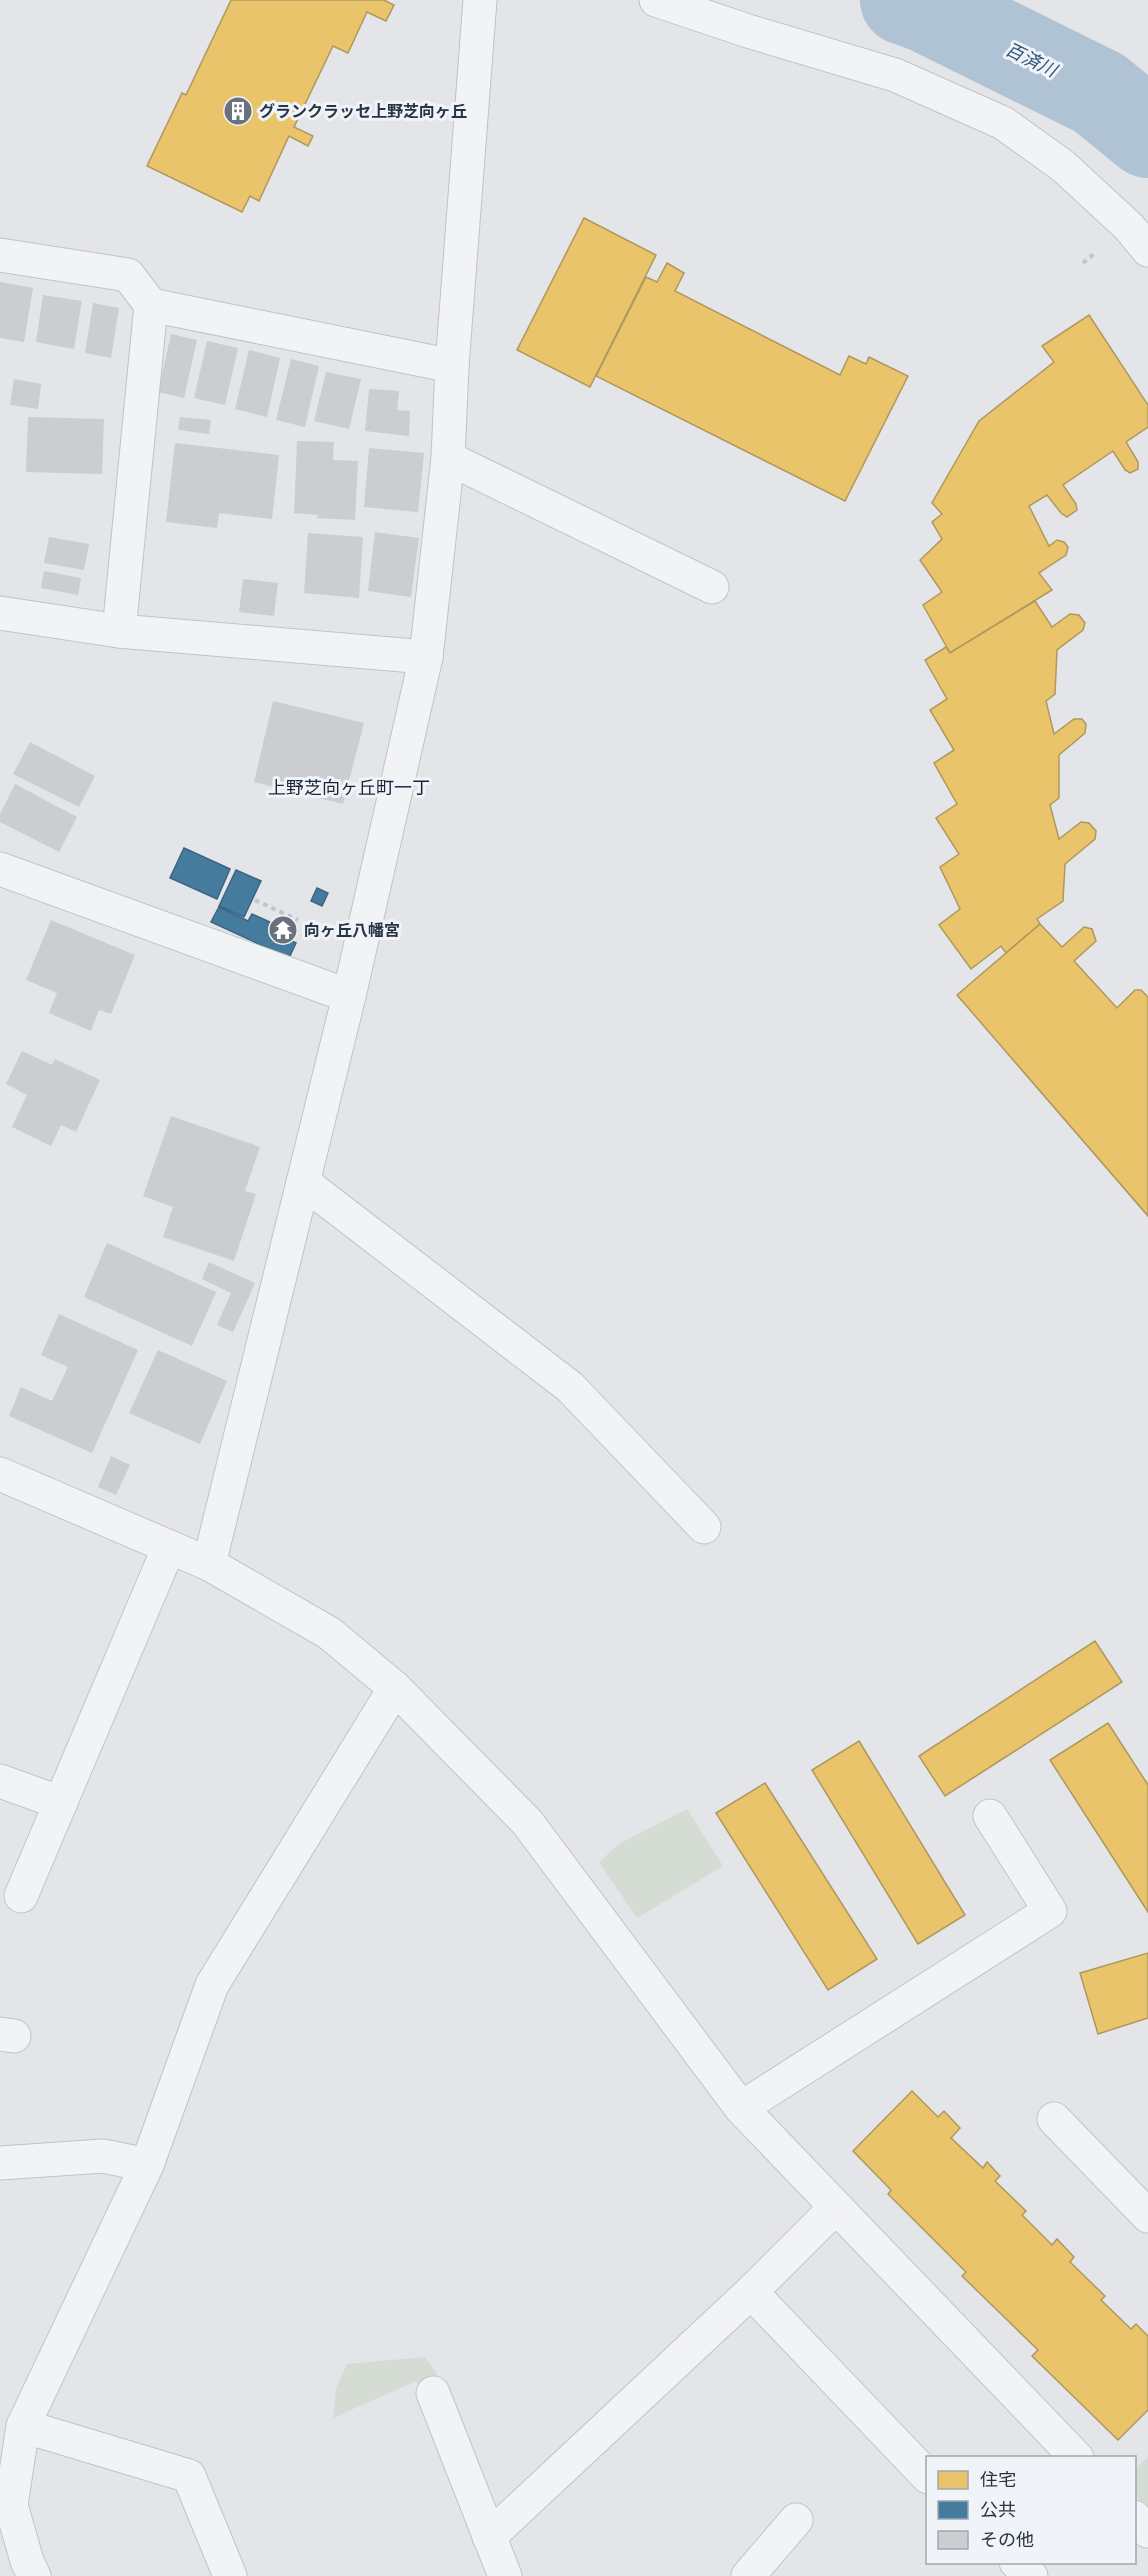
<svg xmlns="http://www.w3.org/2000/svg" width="1148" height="2576" font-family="'Asap Condensed','Noto Sans JP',sans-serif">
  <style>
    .green { fill: #d4dcd3 }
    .homes { fill: #e9c46a; stroke: #af985e; stroke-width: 1.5 }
    .public { fill: #457b9d; stroke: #3c6582; stroke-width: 1.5 }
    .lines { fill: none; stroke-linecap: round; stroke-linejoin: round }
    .river { stroke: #afc3d5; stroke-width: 90 }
    .building { fill: #cbcdd0 }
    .minor-casing { stroke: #c1c3c6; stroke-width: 35 }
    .path { stroke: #c1c3c8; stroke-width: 4; stroke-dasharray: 4.5 4.5; stroke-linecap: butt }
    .minor { stroke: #f2f3f5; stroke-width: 33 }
    .labels { text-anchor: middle; stroke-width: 6; stroke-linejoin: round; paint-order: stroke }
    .poi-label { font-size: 16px; font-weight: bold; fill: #283343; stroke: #f0f4f8; text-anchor: start }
    .water-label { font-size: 18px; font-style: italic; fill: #2f557a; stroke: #f0f4f8 }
    .neighbourhood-label { font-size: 18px; fill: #1a2434; stroke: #f0f4f8 }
  </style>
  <rect width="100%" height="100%" fill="#e3e5e8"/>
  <g class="green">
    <path d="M 687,1809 L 723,1866 L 637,1918 L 599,1862 L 620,1843 Z"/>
    <path d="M 425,2357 L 446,2387 L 423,2398 L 416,2381 L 333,2418 L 336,2388 L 347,2364 Z"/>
    <path d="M 1148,2457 L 1148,2509 L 1135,2494 L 1135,2470 Z"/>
  </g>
  <g class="homes">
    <path d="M 231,0 L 384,0 L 394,5 L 386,21 L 367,12 L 348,53 L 333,46 L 294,127 L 313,136 L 308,146 L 289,136 L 259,201 L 250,196 L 242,212 L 147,166 L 182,93 L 186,95 Z"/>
    <path d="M 584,218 L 656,255 L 590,387 L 517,350 Z"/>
    <path d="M 667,263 L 684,273 L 675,291 L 840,375 L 849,356 L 866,364 L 869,357 L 908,376 L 845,501 L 596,376 L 646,277 L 657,282 Z"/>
    <path d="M 1089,315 L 1148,405 L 1148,427 L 1126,442 L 1138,462 L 1138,469 L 1130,473 L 1125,470 L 1113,451 L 1063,485 L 1076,504 L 1077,510 L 1067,517 L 1061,513 L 1047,495 L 1029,506 L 1049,546 L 1057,540 L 1064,542 L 1068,547 L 1066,555 L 1039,573 L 1052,590 L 950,653 L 923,605 L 942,592 L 920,560 L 942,539 L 932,522 L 942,514 L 932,503 L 979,421 L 1054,362 L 1042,346 Z"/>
    <path d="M 1035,601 L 1052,627 L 1070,614 L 1079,615 L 1085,623 L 1083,630 L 1057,650 L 1055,694 L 1046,701 L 1054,734 L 1074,719 L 1082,719 L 1086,724 L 1085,733 L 1059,755 L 1059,798 L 1050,805 L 1059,839 L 1081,822 L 1089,823 L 1096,831 L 1095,839 L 1065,864 L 1063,901 L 1037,919 L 1040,924 L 1006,953 L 1001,946 L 971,969 L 939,925 L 960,909 L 940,867 L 959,854 L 936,818 L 957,804 L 934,763 L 954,750 L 930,710 L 947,699 L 925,660 L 946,647 L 950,653 Z"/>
    <path d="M 1040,924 L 1062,947 L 1084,927 L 1092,929 L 1096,941 L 1074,961 L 1117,1008 L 1135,990 L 1141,990 L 1148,997 L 1148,1216 L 957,995 Z"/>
    <path d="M 1095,1641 L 1122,1682 L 945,1796 L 919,1756 Z"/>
    <path d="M 1108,1723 L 1148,1785 L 1148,1912 L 1050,1760 Z"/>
    <path d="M 859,1741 L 965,1915 L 918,1944 L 812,1770 Z"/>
    <path d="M 765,1783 L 877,1959 L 828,1990 L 716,1813 Z"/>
    <path d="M 1148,1953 L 1148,2018 L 1098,2034 L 1080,1973 Z"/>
    <path d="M 912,2091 L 938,2117 L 944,2111 L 960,2128 L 951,2138 L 983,2168 L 987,2162 L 1000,2176 L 995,2181 L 1026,2211 L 1022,2215 L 1052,2245 L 1057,2239 L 1074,2257 L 1070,2262 L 1105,2296 L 1101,2300 L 1131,2329 L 1136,2324 L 1148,2336 L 1148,2410 L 1118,2440 L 1032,2356 L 1038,2350 L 962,2276 L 966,2272 L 888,2194 L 891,2190 L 853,2151 Z"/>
  </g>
  <g class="public">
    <path d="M 184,848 L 230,869 L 217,899 L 170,878 Z"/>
    <path d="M 236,870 L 261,881 L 244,917 L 219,906 Z"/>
    <path d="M 317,888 L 328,893 L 322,906 L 311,901 Z"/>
    <path d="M 219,907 L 248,921 L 252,914 L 274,924 L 271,932 L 296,943 L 289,958 L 211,922 Z"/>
  </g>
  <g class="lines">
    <path class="river" d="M 905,0 L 925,7 L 1099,93 L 1148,133"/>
  </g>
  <g class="building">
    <path d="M 0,282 L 33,288 L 24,342 L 0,338 Z"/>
    <path d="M 43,295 L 82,301 L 74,349 L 36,342 Z"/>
    <path d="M 93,303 L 119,308 L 111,358 L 85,353 Z"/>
    <path d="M 171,334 L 197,340 L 184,398 L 158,392 Z"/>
    <path d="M 207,341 L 238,348 L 225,405 L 194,398 Z"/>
    <path d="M 249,350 L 280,358 L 267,417 L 235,409 Z"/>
    <path d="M 291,359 L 319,366 L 305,427 L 276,420 Z"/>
    <path d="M 326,372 L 361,379 L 349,429 L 314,421 Z"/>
    <path d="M 14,379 L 41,384 L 38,409 L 10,405 Z"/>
    <path d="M 369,389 L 399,391 L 397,410 L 410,411 L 409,436 L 365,431 Z"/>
    <path d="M 28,417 L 104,419 L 102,474 L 26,472 Z"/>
    <path d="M 180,417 L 211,420 L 209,434 L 178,430 Z"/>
    <path d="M 297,441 L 334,442 L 333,460 L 358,461 L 355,520 L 317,518 L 318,515 L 294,513 Z"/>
    <path d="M 175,443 L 279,455 L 272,519 L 219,513 L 217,528 L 166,522 Z"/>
    <path d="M 369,448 L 424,453 L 418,512 L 364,507 Z"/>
    <path d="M 375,532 L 419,538 L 411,597 L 368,591 Z"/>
    <path d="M 308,533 L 363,537 L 359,598 L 304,593 Z"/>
    <path d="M 49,537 L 89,544 L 84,570 L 44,563 Z"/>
    <path d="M 44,571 L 81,578 L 78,595 L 41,588 Z"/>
    <path d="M 243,579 L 278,583 L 274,616 L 239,612 Z"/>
    <path d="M 273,701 L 364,723 L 343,804 L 254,782 Z"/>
    <path d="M 30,742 L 95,776 L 79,807 L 13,774 Z"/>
    <path d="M 15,784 L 77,817 L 59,852 L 0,822 L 0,814 Z"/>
    <path d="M 51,920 L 135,955 L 111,1014 L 99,1010 L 91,1031 L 49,1013 L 57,993 L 26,980 Z"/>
    <path d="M 22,1051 L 52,1065 L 55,1059 L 100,1080 L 76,1132 L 61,1125 L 51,1146 L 12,1127 L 27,1095 L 6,1084 Z"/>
    <path d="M 171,1116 L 260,1147 L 245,1191 L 256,1194 L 234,1261 L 163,1237 L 173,1207 L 143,1196 Z"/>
    <path d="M 107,1243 L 216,1292 L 192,1346 L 84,1297 Z"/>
    <path d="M 209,1262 L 255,1283 L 233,1332 L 217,1325 L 231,1293 L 202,1279 Z"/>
    <path d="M 59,1314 L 138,1350 L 92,1453 L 9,1416 L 21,1387 L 52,1401 L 68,1367 L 41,1355 Z"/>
    <path d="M 158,1350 L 227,1381 L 200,1444 L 129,1413 Z"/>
    <path d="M 111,1456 L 130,1465 L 116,1495 L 98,1487 Z"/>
  </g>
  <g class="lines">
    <g class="minor-casing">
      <g id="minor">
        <path d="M 656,0 L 748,31 L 895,75 L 1003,123 L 1063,166 L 1129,227 L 1148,250"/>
        <path d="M 0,255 L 128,275 L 151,305 L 452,366"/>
        <path d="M 448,458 L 712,587"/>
        <path d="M 0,613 L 119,631 L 426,657"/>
        <path d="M 119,631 L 151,305"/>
        <path d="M 0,869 L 349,996"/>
        <path d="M 303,1182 L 570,1387 L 704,1527"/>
        <path d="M 0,1474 L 209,1564 L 329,1633 L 395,1688 L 527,1822 L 741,2108 L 1077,2458"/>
        <path d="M 209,1564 L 349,996 L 426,657 L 448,458 L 452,366 L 480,0"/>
        <path d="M 0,1781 L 61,1803"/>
        <path d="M 21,1896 L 169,1547"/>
        <path d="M 0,2034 L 14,2036"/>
        <path d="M 741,2108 L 1050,1911 L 990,1816"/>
        <path d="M 1054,2119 L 1148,2216"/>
        <path d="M 0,2163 L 103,2156 L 147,2165"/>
        <path d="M 751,2292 L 928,2477"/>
        <path d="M 433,2393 L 505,2576"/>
        <path d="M 23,2426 L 189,2476 L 230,2576"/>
        <path d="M 1134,2517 L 1148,2531"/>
        <path d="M 489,2537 L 751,2292 L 836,2207"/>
        <path d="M 1016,2562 L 1031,2576"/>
        <path d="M 34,2576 L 27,2561 L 11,2505 L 23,2426 L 147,2165 L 212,1985 L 395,1688"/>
        <path d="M 748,2576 L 796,2520"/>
      </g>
    </g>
    <g class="path">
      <path d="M 1083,263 L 1095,253"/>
      <path d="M 255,900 L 298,920"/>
    </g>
    <use href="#minor" class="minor"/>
  </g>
  <defs>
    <g id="building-disc" transform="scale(1.5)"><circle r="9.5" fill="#69717d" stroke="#f0f4f8"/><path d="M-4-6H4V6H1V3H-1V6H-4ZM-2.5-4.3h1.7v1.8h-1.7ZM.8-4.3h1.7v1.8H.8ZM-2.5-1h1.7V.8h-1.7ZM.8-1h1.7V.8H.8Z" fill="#fff"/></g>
    <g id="temple-disc" transform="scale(1.5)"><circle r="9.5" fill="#69717d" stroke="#f0f4f8"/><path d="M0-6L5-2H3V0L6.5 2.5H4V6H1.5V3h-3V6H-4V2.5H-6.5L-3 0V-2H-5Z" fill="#fff"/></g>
  </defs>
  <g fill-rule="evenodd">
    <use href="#building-disc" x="238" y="111"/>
    <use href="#temple-disc" x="283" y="930"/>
  </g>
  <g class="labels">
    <g class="poi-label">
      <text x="259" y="117">グランクラッセ上野芝向ヶ丘</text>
      <text x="304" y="936">向ヶ丘八幡宮</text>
    </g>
    <g class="water-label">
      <text transform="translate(1031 60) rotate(26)" y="6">百済川</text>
    </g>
    <g class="neighbourhood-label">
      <text x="349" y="794">上野芝向ヶ丘町一丁</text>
    </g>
  </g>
  <rect x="926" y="2456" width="210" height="108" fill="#f0f4f8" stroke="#a0a7b0" stroke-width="1.5"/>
  <rect x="938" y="2471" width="30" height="18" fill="#e9c46a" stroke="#a0a7b0" stroke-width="1.5"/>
  <text x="980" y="2486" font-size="18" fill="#283343">住宅</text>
  <rect x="938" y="2501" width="30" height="18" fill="#457b9d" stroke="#a0a7b0" stroke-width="1.5"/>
  <text x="980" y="2516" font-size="18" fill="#283343">公共</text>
  <rect x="938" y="2531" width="30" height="18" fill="#cbcdd0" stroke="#a0a7b0" stroke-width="1.5"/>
  <text x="980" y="2546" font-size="18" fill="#283343">その他</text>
</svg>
